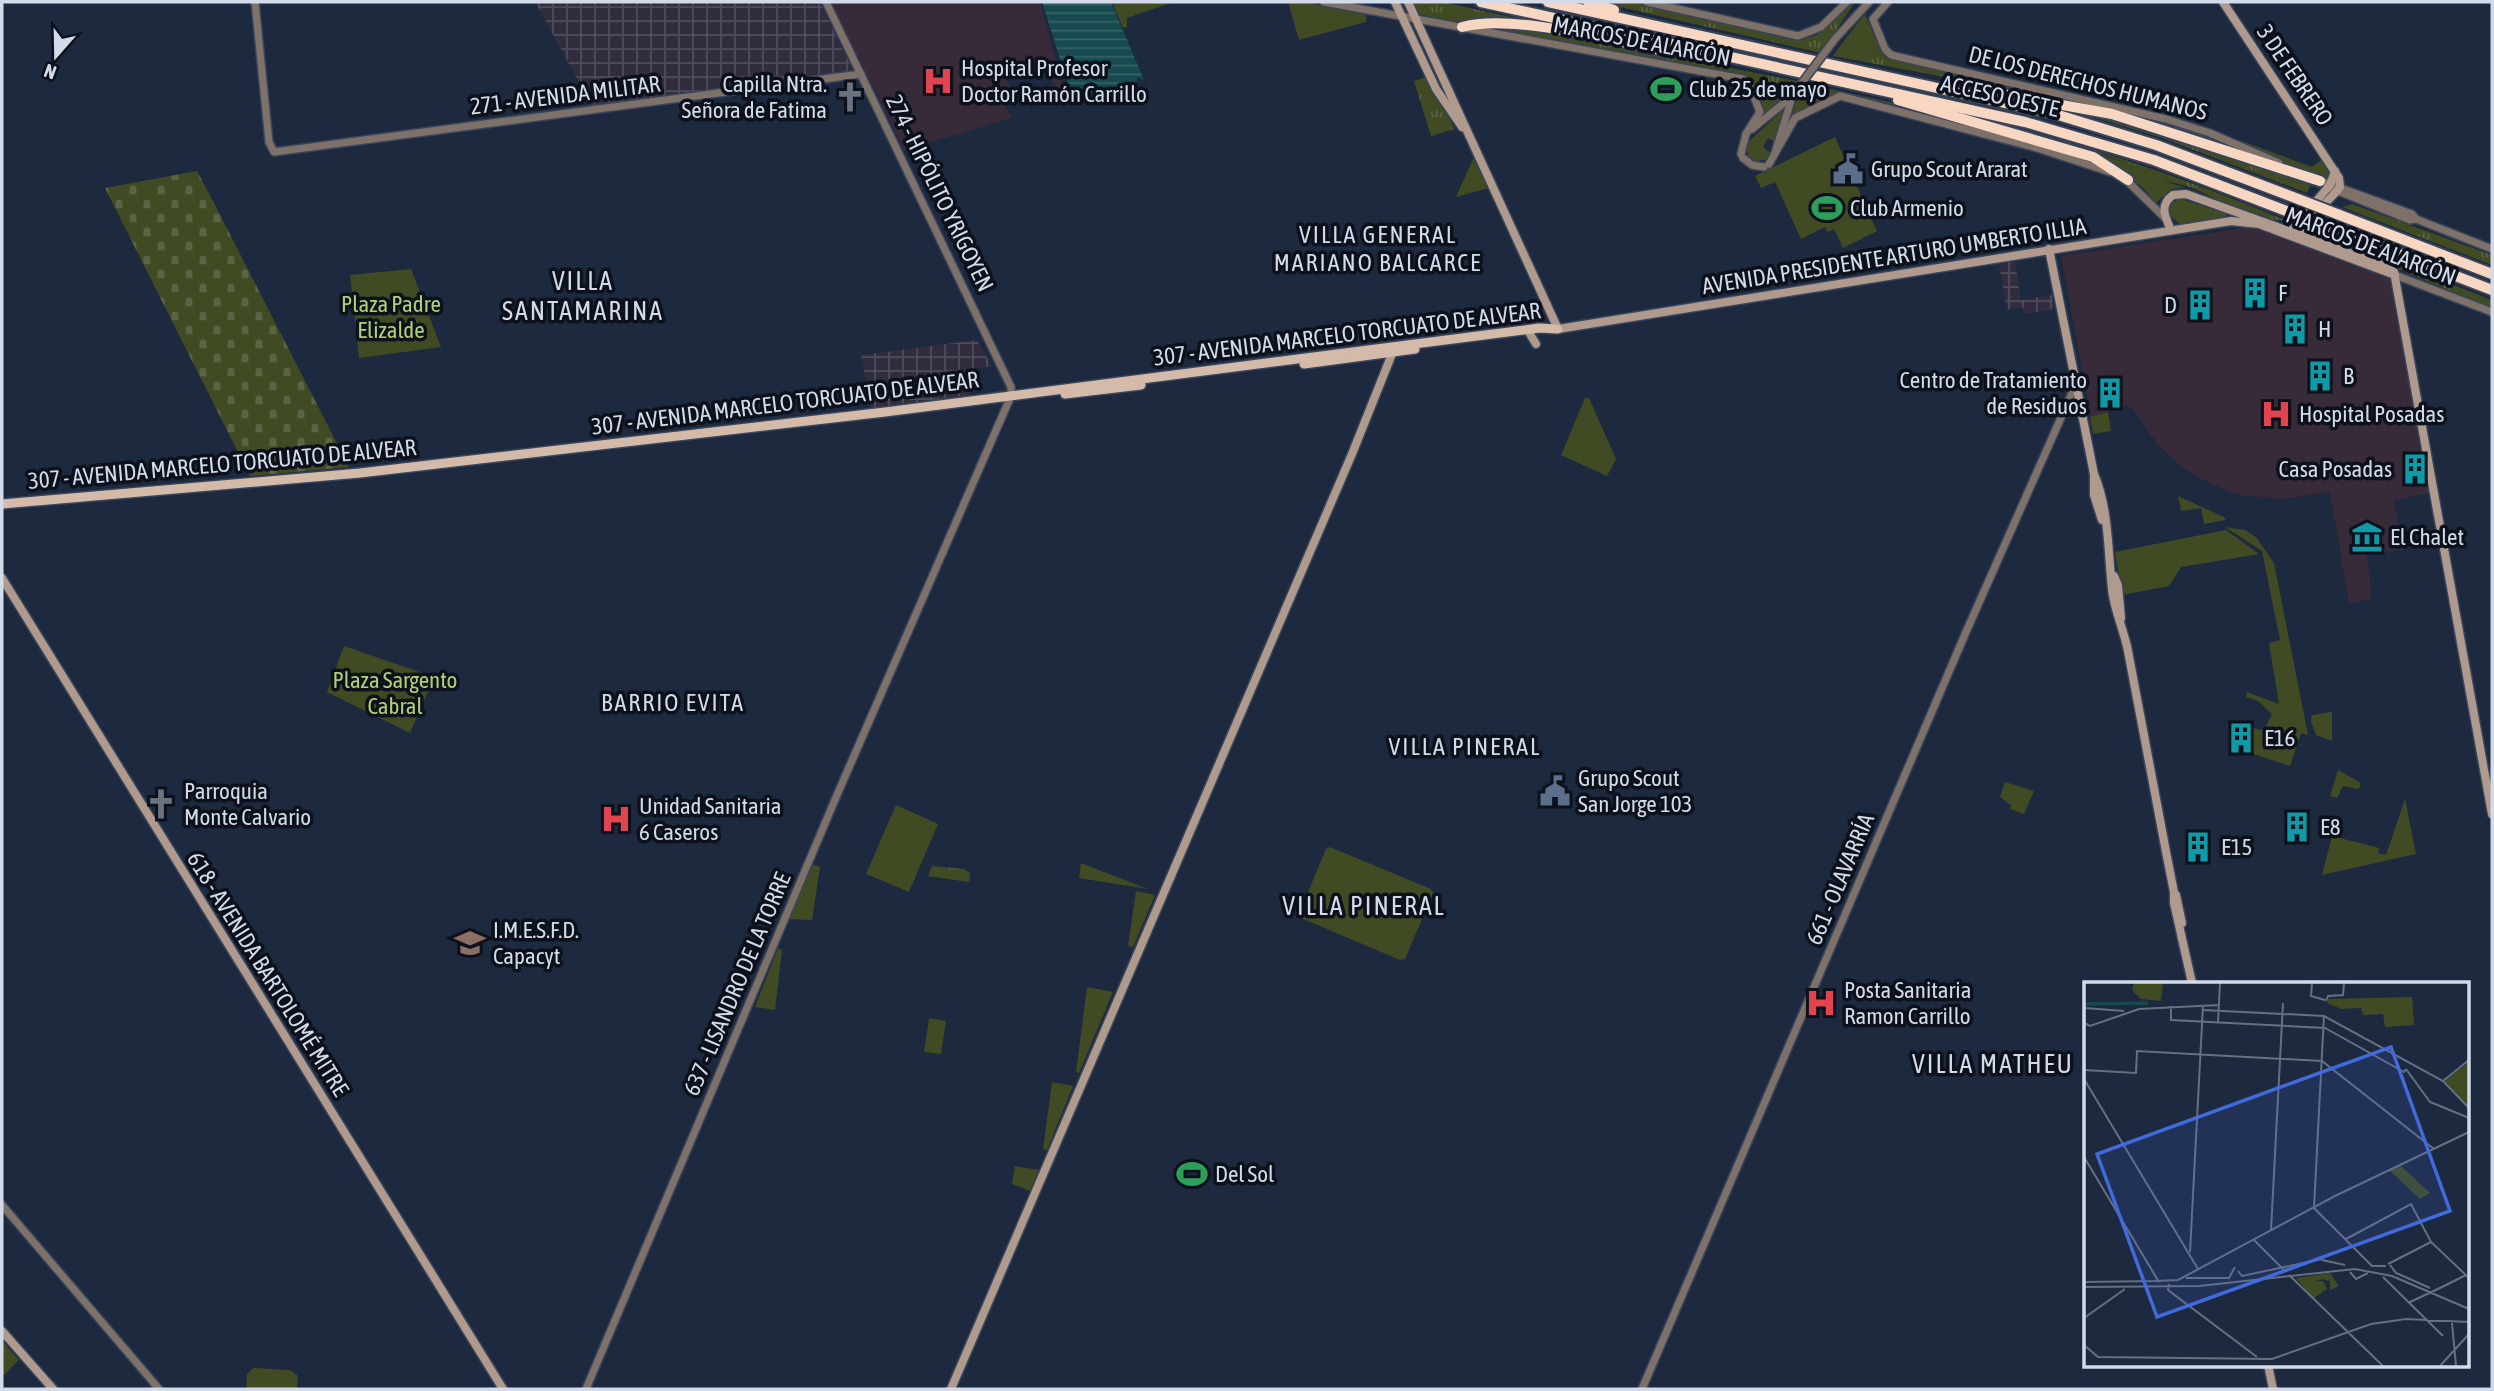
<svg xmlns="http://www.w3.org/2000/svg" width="2494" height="1391" font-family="'Asap Condensed',sans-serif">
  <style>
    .industrial { fill: url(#industrial-grid) }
    .medical { fill: #382b39 }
    .grass { fill: url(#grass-tufts) }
    .cemetery { fill: url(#cemetery-stones) }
    .park { fill: #404b24 }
    .water { fill: url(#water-rules) }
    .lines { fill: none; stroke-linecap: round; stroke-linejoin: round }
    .tertiary-casing { stroke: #39455a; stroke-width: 10 }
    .secondary-casing { stroke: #39455a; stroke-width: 11 }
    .primary-casing { stroke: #39455a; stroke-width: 12 }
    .motorway-casing { stroke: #39455a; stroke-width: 14 }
    .tertiary { stroke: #7e7169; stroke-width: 7 }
    .secondary { stroke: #af9a8d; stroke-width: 8 }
    .primary { stroke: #d4baa9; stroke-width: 9 }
    .motorway { stroke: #f7d7c2; stroke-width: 10 }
    .tertiary-bridge-casing { stroke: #39455a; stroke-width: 10; stroke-linecap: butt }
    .motorway-bridge-casing { stroke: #39455a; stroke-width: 14; stroke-linecap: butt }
    .tertiary-bridge { stroke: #7e7169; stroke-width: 7 }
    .motorway-bridge { stroke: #f7d7c2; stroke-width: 10 }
    .labels { text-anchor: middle; stroke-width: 7; stroke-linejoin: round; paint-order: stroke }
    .street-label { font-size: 23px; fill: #d3dbea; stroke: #0c111b }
    .poi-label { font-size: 23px; fill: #d3dbea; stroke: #0c111b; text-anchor: start }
    .park-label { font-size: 23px; fill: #b3cf75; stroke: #0c111b }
    .neighbourhood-label { font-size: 24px; letter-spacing: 2px; fill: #d3dbea; stroke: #0c111b }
    .quarter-label { font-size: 26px; letter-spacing: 2px; fill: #d3dbea; stroke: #0c111b }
    .inset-river { fill: none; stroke: #164a4e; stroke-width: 3.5 }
    .inset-road { fill: none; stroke: #657083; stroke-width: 2 }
    .view { fill: #416adc; fill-opacity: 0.15; stroke: #416adc; stroke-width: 3.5 }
    .inset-edge { fill: none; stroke: #d3dbea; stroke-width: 3.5 }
  </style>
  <defs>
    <pattern id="industrial-grid" width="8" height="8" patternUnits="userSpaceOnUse" patternTransform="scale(1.75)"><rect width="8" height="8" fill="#312d3e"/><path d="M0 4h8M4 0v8" fill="none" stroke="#4e4b5a"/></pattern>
    <pattern id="grass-tufts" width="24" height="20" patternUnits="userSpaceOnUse" patternTransform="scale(1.75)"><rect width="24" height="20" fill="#404b24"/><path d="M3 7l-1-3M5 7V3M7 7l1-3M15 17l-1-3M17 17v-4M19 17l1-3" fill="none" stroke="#5b6444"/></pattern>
    <pattern id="cemetery-stones" width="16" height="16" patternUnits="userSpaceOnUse" patternTransform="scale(1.75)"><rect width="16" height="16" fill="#404b24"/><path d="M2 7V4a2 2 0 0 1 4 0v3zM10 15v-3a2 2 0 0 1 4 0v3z" fill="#5b6444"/></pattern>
    <pattern id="water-rules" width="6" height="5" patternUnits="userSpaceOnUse" patternTransform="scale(1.75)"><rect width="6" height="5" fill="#164a4e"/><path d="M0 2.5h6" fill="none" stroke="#376468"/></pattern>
  </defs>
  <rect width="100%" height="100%" fill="#1c293f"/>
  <g class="industrial">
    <path d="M 535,2 L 820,2 L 853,71 L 592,106 Z"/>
    <path d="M 2015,261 L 2021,300 L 2052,295 L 2054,309 L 2025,314 L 2023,307 L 2007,310 L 1999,264 Z"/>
    <path d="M 977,340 L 992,366 L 967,370 L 970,395 L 871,408 L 861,355 Z"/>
  </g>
  <g class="medical">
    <path d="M 831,2 L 1040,2 L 1067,101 L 1056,104 L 1057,99 L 1047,64 L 1004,74 L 1010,87 L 997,93 L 1012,118 L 904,150 Z"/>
    <path d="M 2250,227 L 2390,279 L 2431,493 L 2394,500 L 2403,550 L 2367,554 L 2372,599 L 2349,604 L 2330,492 L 2285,499 L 2238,495 L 2209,483 L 2183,468 L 2158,445 L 2132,408 L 2127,406 L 2091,417 L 2061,256 Z"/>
  </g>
  <g class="grass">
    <path d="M 1413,2 L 1443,2 L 1573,31 L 1527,23 L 1450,21 L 1419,14 Z"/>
    <path d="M 1598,2 L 1638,2 L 1802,39 L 1817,35 L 1850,2 L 1855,2 L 1821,53 Z"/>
    <path d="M 1486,29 L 1533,30 L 1798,81 L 1782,101 L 1783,88 L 1749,79 Z"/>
    <path d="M 1842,43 L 1887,57 L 2172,124 L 2211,136 L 2293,173 L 2172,128 L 2083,103 L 1833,56 Z"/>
    <path d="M 1426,77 L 1455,129 L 1431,136 L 1414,81 Z"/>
    <path d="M 1808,84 L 1921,109 L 2039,145 L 1838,93 L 1832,96 L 1809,90 L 1795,101 Z"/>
    <path d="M 2033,99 L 2166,133 L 2165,137 L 2309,183 L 2310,186 L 2307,193 L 2162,138 Z"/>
    <path d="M 2003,125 C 2099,148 2194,182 2285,220 C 2243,224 2204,183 2165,182 L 2166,178 L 2088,149 L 2064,144 L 2063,141 Z"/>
    <path d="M 2352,204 L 2492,255 L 2492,265 L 2342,207 Z"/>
    <path d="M 2315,231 L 2492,300 L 2492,308 L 2321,237 Z"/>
    <path d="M 932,866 L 964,869 L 970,873 L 969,882 L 928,876 Z"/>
  </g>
  <path class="cemetery" d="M 197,171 L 214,203 L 349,467 L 250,476 L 105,188 Z"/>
  <g class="park">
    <path d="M 1112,2 L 1174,2 L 1127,18 L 1127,27 L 1123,28 Z"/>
    <path d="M 1288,2 L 1305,2 L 1366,15 L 1366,22 L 1299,40 Z"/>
    <path d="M 1865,14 L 1880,49 L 1887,57 L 1842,43 Z"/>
    <path d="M 1749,79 L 1784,88 L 1782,101 L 1764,117 L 1764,109 Z"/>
    <path d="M 1809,90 L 1832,96 L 1794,116 L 1786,130 L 1796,102 Z"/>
    <path d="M 1785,108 L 1776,143 L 1768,138 L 1763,147 L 1771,153 L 1775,148 L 1768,160 L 1754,161 L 1748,156 L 1746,144 Z"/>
    <path d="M 1835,137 L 1877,231 L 1843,248 L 1834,229 L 1827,232 L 1825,227 L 1801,239 L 1775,182 L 1761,188 L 1755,176 Z"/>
    <path d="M 2239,140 L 2312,167 L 2323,159 L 2330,174 L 2324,180 L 2238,142 Z"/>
    <path d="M 2090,151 L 2166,177 L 2165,182 L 2185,187 L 2171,189 L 2156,203 L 2142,187 Z"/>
    <path d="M 1474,157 L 1489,188 L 1456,197 Z"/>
    <path d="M 2181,199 L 2227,214 L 2226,217 L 2179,224 L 2169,214 L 2171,203 Z"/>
    <path d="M 411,269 L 441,347 L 359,358 L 350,275 Z"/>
    <path d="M 1585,398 L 1589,398 L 1616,459 L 1607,476 L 1561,455 Z"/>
    <path d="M 2108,412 L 2111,431 L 2093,434 L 2090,417 Z"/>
    <path d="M 2178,496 L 2224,517 L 2226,520 L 2204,524 L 2201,508 L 2181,511 Z"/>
    <path d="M 2225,527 L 2245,530 L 2256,537 L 2274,563 L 2308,735 L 2301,733 L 2290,766 L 2244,751 L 2251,728 L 2264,730 L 2272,714 L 2258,701 L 2246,697 L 2247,692 L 2279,704 L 2269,643 L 2280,640 L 2262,551 Z"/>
    <path d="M 2226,530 L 2259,554 L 2181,567 L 2169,586 L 2122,595 L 2115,552 Z"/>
    <path d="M 344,646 L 434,677 L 410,733 L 327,692 Z"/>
    <path d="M 2332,712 L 2332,741 L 2316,735 L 2311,722 L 2312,715 Z"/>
    <path d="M 2338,770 L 2361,783 L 2359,789 L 2343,786 L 2337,798 L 2330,796 Z"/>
    <path d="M 2005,782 L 2034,791 L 2024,814 L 2010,809 L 2011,805 L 2000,797 Z"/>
    <path d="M 2405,799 L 2416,854 L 2322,875 L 2332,836 L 2379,848 L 2378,853 L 2386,855 Z"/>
    <path d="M 896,805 L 938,824 L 909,892 L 866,874 Z"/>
    <path d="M 1330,847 L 1431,889 L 1433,893 L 1405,959 L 1400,960 L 1301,918 L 1299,914 L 1326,849 Z"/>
    <path d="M 1081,863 L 1148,889 L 1079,878 Z"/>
    <path d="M 812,864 L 820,867 L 812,920 L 788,919 Z"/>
    <path d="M 1136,891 L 1155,895 L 1133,947 L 1128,946 Z"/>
    <path d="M 778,948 L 782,950 L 775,1010 L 755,1007 Z"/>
    <path d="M 1087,987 L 1113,992 L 1079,1073 L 1076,1072 Z"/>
    <path d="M 929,1018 L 946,1021 L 941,1054 L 924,1052 Z"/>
    <path d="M 1052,1082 L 1073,1086 L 1047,1150 L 1043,1149 Z"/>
    <path d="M 1015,1166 L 1039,1170 L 1030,1191 L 1012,1184 Z"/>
    <path d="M 2,1341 L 19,1360 L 2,1377 Z"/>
    <path d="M 253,1368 L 290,1370 L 298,1376 L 297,1389 L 246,1389 L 247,1374 Z"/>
  </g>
  <path class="water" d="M 1042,2 L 1111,2 L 1144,80 L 1138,77 L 1136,83 L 1072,97 Z"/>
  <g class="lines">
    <g class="tertiary-casing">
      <g id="tertiary">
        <path d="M 255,2 L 269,142 L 274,152 L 861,74"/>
        <path d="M 1324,2 L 1743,79 L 1749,84 L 1760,112 L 1746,134 L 1741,154"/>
        <path d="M 1647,2 L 1798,36 L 1821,27 L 1847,2"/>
        <path d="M 1888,2 L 1873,19 L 1885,49 L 1891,55 L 2166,119 L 2210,133 L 2279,163"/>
        <path d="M 1835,39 L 1869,2"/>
        <path d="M 1752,129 L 1789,99"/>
        <path d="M 1775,153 L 1793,94"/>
        <path d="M 1743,158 L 1752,165 L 1764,167"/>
        <path d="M 1769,164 L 1795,118 L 1840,96 L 2037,148 L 2110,172"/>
        <path d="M 2124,178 L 2165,218"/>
        <path d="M 2316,179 L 2412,214 L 2416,219 L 2492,249"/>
        <path d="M 2333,189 L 2410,220 L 2416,219"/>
        <path d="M 2395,275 L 2492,312"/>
        <path d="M 2,1205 L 159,1389"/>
        <path d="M 586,1389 L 837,795 L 1011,396 L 1011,387 L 826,2"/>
        <path d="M 1642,1389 L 1966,632 L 2076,384"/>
      </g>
    </g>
    <g class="secondary-casing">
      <g id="secondary">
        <path d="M 1395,2 L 1436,89 L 1462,127"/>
        <path d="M 1408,2 L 1558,329 L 2231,221 L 2259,224 L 2395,275"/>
        <path d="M 2223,2 L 2339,178 L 2340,187 L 2336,192 L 2295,235"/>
        <path d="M 2171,230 C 2165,217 2159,205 2173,195 L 2186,194 L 2388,267 L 2394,272 L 2492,814"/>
        <path d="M 2290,232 L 2330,185 L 2335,171"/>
        <path d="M 2049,249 L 2094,474 L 2094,495 L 2102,520"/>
        <path d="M 1530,334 L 1536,344"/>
        <path d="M 2094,474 C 2109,508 2108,553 2112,589 C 2114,610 2124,630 2128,651 C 2143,732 2158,812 2174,892 L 2174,903 L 2192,983"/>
        <path d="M 2114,576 L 2118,585 L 2121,618"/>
        <path d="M 2,578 L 503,1389"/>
        <path d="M 2176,895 L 2182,923"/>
        <path d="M 2,1331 L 53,1389"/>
        <path d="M 2268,1365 L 2273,1389"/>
        <path d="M 951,1389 L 1352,454 L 1394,349"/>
      </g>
    </g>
    <g class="primary-casing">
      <g id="primary">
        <path d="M 1304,364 L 1415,349"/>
        <path d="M 1065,394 L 1141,385"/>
        <path d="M 2,504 L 360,473 L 885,412 L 1539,328 L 1558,329"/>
      </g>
    </g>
    <g class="motorway-casing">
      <g id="motorway">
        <path d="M 1481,2 L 2025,122 L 2154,160 L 2289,212"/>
        <path d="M 1548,2 L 2055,114 L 2156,145 L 2298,199"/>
        <path d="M 1588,2 L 1614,10"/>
        <path d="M 1462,27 C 1514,13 1615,42 1670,52"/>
        <path d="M 1996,93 L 2112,114 L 2320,181"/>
        <path d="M 1898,100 L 2093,157 L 2128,180"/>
        <path d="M 2337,214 L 2492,274"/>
        <path d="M 2329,227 L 2492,290"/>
      </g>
    </g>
    <use href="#tertiary" class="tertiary"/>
    <use href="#secondary" class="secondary"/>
    <use href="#primary" class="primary"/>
    <use href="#motorway" class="motorway"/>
    <g class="tertiary-bridge-casing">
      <path id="tertiary-bridge" d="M 1795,92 L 1835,39"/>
    </g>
    <g class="motorway-bridge-casing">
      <g id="motorway-bridge">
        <path d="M 2298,199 L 2337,214"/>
        <path d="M 2289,212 L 2329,227"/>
      </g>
    </g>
    <use href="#tertiary-bridge" class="tertiary-bridge"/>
    <use href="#motorway-bridge" class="motorway-bridge"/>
  </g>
  <defs>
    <g id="hospital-bare" transform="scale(2.415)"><path d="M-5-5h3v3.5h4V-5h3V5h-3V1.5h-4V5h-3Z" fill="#e0444e" stroke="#0c111b" stroke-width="2.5" paint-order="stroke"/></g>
    <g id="stadium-bare" transform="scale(2.415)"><path d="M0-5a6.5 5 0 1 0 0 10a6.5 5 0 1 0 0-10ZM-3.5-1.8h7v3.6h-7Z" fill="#2e9e5b" stroke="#0c111b" stroke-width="2.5" paint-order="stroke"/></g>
    <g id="church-bare" transform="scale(2.415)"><path d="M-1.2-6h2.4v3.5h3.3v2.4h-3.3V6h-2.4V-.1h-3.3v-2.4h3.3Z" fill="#6b7280" stroke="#0c111b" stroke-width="2.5" paint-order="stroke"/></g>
    <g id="civic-bare" transform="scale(2.415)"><path d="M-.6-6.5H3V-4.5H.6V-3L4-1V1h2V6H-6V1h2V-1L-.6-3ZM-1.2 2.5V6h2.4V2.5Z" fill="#5c6f8a" stroke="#0c111b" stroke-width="2.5" paint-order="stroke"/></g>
    <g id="building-bare" transform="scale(2.415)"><path d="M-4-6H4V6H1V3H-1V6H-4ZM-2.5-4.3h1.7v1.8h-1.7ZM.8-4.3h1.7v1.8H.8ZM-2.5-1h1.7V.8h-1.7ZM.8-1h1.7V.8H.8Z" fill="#0f9aa8" stroke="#0c111b" stroke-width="2.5" paint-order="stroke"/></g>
    <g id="museum-bare" transform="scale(2.415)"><path d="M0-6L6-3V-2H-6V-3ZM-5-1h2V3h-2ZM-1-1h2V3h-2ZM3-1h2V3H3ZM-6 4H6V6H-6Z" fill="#0f9aa8" stroke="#0c111b" stroke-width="2.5" paint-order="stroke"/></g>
    <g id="school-bare" transform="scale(2.415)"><path d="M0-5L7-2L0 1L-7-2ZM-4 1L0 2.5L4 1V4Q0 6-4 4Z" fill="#8d6e63" stroke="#0c111b" stroke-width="2.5" paint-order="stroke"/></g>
  </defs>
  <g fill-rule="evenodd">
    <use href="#hospital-bare" x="938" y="81"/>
    <use href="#stadium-bare" x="1666" y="89"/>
    <use href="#church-bare" x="850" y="97"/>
    <use href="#civic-bare" x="1848" y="169"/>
    <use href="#stadium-bare" x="1827" y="208"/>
    <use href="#building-bare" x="2255" y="293"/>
    <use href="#building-bare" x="2200" y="305"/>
    <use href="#building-bare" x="2295" y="329"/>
    <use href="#building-bare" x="2320" y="376"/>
    <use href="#building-bare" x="2110" y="393"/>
    <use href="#hospital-bare" x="2276" y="414"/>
    <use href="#building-bare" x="2415" y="469"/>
    <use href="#museum-bare" x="2367" y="537"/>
    <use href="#building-bare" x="2241" y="738"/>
    <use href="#civic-bare" x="1555" y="791"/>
    <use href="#church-bare" x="161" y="804"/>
    <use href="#hospital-bare" x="616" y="819"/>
    <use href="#building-bare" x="2297" y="827"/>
    <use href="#building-bare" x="2198" y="847"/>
    <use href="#school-bare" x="470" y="943"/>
    <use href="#hospital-bare" x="1821" y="1003"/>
    <use href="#stadium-bare" x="1192" y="1174"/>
  </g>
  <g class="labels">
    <g class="street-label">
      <text transform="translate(1642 41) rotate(11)" y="8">MARCOS DE ALARCÓN</text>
      <text transform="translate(2295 75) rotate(56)" y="8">3 DE FEBRERO</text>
      <text transform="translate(2088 83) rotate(14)" y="8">DE LOS DERECHOS HUMANOS</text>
      <text transform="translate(565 95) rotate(-7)" y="8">271 - AVENIDA MILITAR</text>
      <text transform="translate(2000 96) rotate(13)" y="8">ACCESO OESTE</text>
      <text transform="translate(940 193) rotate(64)" y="8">274 - HIPÓLITO YRIGOYEN</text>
      <text transform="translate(2371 246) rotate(21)" y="8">MARCOS DE ALARCÓN</text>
      <text transform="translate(1894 256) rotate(-9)" y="8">AVENIDA PRESIDENTE ARTURO UMBERTO ILLIA</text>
      <text transform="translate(1347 334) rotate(-7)" y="8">307 - AVENIDA MARCELO TORCUATO DE ALVEAR</text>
      <text transform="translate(785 403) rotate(-7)" y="8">307 - AVENIDA MARCELO TORCUATO DE ALVEAR</text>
      <text transform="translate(222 464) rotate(-5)" y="8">307 - AVENIDA MARCELO TORCUATO DE ALVEAR</text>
      <text transform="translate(1840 879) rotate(-67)" y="8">661 - OLAVARRÍA</text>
      <text transform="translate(268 974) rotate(58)" y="8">618 - AVENIDA BARTOLOMÉ MITRE</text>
      <text transform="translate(737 984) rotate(-67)" y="8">637 - LISANDRO DE LA TORRE</text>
    </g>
    <g class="poi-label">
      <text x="961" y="76">Hospital Profesor<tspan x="961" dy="26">Doctor Ramón Carrillo</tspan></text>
      <text x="827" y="92" text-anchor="end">Capilla Ntra.<tspan x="827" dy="26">Señora de Fatima</tspan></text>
      <text x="1689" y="97">Club 25 de mayo</text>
      <text x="1871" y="177">Grupo Scout Ararat</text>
      <text x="1850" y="216">Club Armenio</text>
      <text x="2278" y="301">F</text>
      <text x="2177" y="313" text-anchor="end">D</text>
      <text x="2318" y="337">H</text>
      <text x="2343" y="384">B</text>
      <text x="2087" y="388" text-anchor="end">Centro de Tratamiento<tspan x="2087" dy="26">de Residuos</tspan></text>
      <text x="2299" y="422">Hospital Posadas</text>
      <text x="2392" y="477" text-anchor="end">Casa Posadas</text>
      <text x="2390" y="545">El Chalet</text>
      <text x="2264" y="746">E16</text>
      <text x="1578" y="786">Grupo Scout<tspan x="1578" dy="26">San Jorge 103</tspan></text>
      <text x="184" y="799">Parroquia<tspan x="184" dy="26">Monte Calvario</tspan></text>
      <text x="639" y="814">Unidad Sanitaria<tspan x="639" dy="26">6 Caseros</tspan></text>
      <text x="2320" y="835">E8</text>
      <text x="2221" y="855">E15</text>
      <text x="493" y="938">I.M.E.S.F.D.<tspan x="493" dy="26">Capacyt</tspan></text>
      <text x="1844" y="998">Posta Sanitaria<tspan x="1844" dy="26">Ramon Carrillo</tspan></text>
      <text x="1215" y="1182">Del Sol</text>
    </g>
    <g class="park-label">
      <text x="391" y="312">Plaza Padre<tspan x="391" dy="26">Elizalde</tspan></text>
      <text x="395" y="688">Plaza Sargento<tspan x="395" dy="26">Cabral</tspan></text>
    </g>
    <g class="neighbourhood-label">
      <text x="1378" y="243">VILLA GENERAL<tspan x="1378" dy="28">MARIANO BALCARCE</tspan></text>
      <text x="673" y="711">BARRIO EVITA</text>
      <text x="1465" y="755">VILLA PINERAL</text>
    </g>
    <g class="quarter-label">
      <text x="583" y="290">VILLA<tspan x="583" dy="30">SANTAMARINA</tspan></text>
      <text x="1364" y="915">VILLA PINERAL</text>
      <text x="1993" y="1073">VILLA MATHEU</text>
    </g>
  </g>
  <g transform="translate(2084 982)">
    <rect width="385" height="385" fill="#1c293f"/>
    <path d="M 328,15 L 330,43 L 301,45 L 299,32 L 279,33 L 277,26 L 257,27 L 243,21 L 244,17 ZM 385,80 L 385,125 L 360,100 Z" fill="#404b24"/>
    <path d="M 316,183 L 346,211 L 336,217 L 305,188 Z" fill="#404b24"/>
    <path d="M 50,1 L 79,1 L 77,19 L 57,17 L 48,8 ZM 246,291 L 255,304 L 246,308 L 246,299 L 239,297 L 232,299 L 239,299 L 243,307 L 229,317 L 212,296 Z" fill="#404b24"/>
    <path class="inset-river" d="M 0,22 L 64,21"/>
    <path class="inset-road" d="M 228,1 L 227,14 L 241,18M 242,19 L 244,14 L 259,13 L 260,1M 87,24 L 87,38 L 241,46 L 320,90 L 322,87M 0,26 L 40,29M 119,28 L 240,34 L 359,99 L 385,126M 240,33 L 230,226 L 288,284 L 302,284M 134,40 L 136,1M 0,41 L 6,44 L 55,27 L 135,23M 322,87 L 346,120 L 385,136M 0,88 L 52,91 L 53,69 L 238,79 L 350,167M 0,97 L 114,287M 359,99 L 385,78M 0,175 L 75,300M 187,248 L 199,21M 169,257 L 201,289M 262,257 L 327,222 L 347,260 L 385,296M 106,270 L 119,23M 238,278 L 261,283M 304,282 L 347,260M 306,283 L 312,291 L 346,306M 154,289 L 158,294 L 238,277M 266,290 L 272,297 L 284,291M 205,293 L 299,384M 299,295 L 359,354M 102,296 L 145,296 L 151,285M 72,299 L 94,298 L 251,214 L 385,150M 0,300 L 72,299M 85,302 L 84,308 L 173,375M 0,305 L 115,304 L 271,287 L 308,294 L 385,327M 358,305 L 382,293M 324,321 L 358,305M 0,336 L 41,307M 368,341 L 372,384M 0,363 L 14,375 L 188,377 L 287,342 L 322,337 L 385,340M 356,384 L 385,352"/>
    <path class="view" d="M 307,65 L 366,229 L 73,335 L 13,172 Z"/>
    <rect width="385" height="385" class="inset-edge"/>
  </g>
  <rect width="2494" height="1391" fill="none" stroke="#d3dbea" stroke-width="7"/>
  <g transform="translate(56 56) rotate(200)" stroke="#0c111b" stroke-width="5" paint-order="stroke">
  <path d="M0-5L12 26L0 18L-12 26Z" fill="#d3dbea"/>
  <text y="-10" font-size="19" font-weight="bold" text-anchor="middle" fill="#d3dbea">N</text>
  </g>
</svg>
